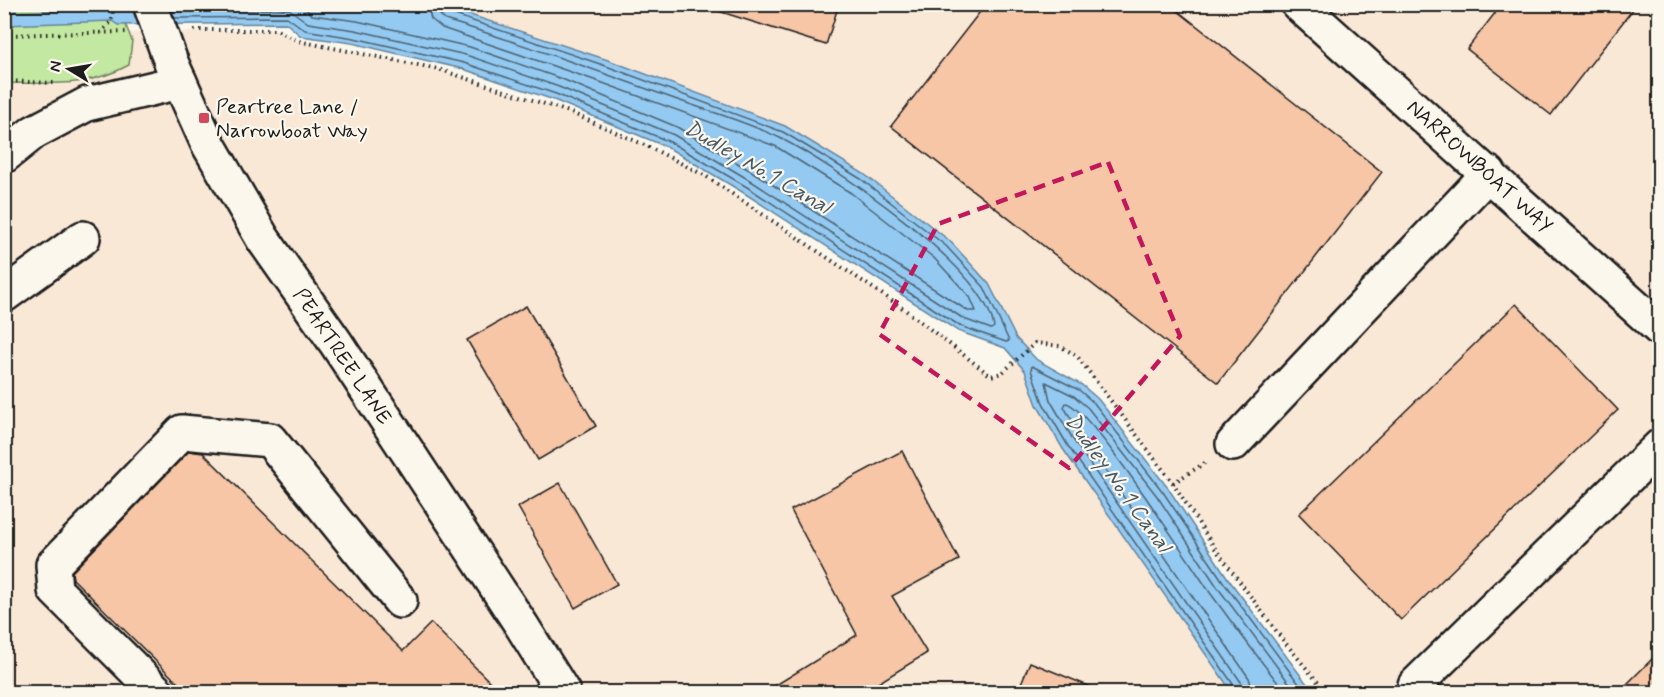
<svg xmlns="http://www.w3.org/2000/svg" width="1664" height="697" font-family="Mynerve,sans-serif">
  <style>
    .built { fill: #fae8d7 }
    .green { fill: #c3e8a2; stroke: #70825f; stroke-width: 1.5 }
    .water { fill: #94caf2; stroke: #64849c; stroke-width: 1.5 }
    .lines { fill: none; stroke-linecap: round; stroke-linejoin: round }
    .shore { stroke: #4c6272; stroke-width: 1.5 }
    .building { fill: #f6c6a6; stroke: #1c1c1c; stroke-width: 1.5 }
    .minor-casing { stroke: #1c1c1c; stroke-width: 38 }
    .path { stroke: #1c1c1c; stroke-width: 4; stroke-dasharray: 1.5 4.5; stroke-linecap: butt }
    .minor { stroke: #fbf7ec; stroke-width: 33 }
    .minor-bridge-casing { stroke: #1c1c1c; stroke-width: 38; stroke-linecap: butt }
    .minor-bridge { stroke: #fbf7ec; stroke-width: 33 }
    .marked { fill: none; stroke: #c2185b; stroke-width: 4.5; stroke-dasharray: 12 8; stroke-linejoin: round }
    .poi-dot { fill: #d1495b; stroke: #fbf7ec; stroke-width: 2 }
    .labels { text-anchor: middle; stroke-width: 4.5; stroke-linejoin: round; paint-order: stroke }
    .poi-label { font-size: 21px; fill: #1c1c1c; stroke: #fbf7ec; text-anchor: start }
    .street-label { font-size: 21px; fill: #1c1c1c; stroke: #fbf7ec }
    .water-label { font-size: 22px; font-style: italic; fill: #465967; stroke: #fbf7ec }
  </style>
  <rect width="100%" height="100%" fill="#fbf7ec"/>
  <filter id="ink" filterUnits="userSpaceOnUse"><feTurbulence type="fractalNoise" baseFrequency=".0167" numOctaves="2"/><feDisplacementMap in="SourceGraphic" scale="12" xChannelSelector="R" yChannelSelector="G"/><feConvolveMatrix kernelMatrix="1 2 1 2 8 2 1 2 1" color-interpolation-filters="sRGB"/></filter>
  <g filter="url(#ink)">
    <path class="built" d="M 150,5 L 1659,5 L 1659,692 L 1326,692 L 1283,640 L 1214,547 L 1173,483 L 1077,356 L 1060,346 L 1035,343 L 1023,356 L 1275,692 L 5,692 L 4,35 L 277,30 L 298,41 L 438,69 L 569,112 L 647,146 L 704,175 L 904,309 L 991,376 L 1002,373 L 1023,356 L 802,187 L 428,29 Z"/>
    <path class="green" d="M 4,5 L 118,5 L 132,41 L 129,65 C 87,88 51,83 5,83 Z"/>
    <path class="water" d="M 117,4 L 440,5 L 608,60 L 785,126 L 864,174 L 950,241 L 989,284 L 1016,338 L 1037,360 L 1082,385 L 1098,399 L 1168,488 L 1229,580 L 1313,692 L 1232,692 L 1063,449 L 1037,405 L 1025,371 L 1005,348 L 958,331 L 744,193 L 667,147 L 554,100 L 463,69 L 352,43 L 301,36 L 286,23 L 118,25 L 112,21 L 5,25 L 4,12 L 112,9 Z"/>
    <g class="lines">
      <g class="shore">
        <path d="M 300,4 L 312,15 L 357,21 L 470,47 L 562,79 L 677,127 L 756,174 L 968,311 L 976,311 L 970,297 L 934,258 L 851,193 L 775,146 L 600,82 L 442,28 L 431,19 L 427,4"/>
        <path d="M 172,11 L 289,9 L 308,23 L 355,30 L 466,55 L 559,87 L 674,135 L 751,181 L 964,319 L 991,329 L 994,327 C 985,267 833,165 780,138 C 745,121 705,110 669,97 C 595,70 521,43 445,20 L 439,14 L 437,4"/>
        <path d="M 174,18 L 287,17 L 305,30 L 354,38 L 464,63 L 556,94 L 670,142 L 747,187 L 960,326 L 1006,342 L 1009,341 L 984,287 L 946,246 L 861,179 L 783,132 L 606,66 L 449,13 L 444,4"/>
        <path d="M 1236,692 L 1235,687 L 1068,446 L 1043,403 L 1031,370 L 1032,366 L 1079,390 L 1094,403 L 1163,492 L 1224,583 L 1305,692"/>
        <path d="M 1244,692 L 1241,682 L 1074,441 L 1050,400 L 1046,382 L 1074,396 L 1088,408 L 1157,496 L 1218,588 L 1296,692"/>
        <path d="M 1253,692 L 1249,678 L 1082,437 L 1064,407 L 1066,403 C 1090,407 1191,565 1211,594 C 1235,627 1260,660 1285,692"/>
      </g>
    </g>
    <g class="building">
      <path d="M 716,4 L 839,4 L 826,45 L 715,10 Z"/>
      <path d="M 986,4 L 1169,4 L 1382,172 L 1218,383 L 891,126 Z"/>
      <path d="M 1502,4 L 1637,4 L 1551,115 L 1467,49 Z"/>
      <path d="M 1516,304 L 1618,410 L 1401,620 L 1299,514 Z"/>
      <path d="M 526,306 L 596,426 L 538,460 L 467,340 Z"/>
      <path d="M 189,451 L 203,453 L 403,651 L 431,623 L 501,693 L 188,693 L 73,579 L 72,572 Z"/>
      <path d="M 902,451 L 959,560 L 892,596 L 927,653 L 862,693 L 763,693 L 857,635 L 791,510 Z"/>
      <path d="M 560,483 L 617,584 L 575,608 L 518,507 Z"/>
      <path d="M 1659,652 L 1659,693 L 1618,693 Z"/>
      <path d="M 1030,662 L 1103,692 L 1103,693 L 1017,693 Z"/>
    </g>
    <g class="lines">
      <g class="minor-casing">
        <g id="minor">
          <path d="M 1298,4 L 1660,329"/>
          <path d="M 171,62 L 207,142 L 263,239 L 336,343 L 522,626 L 563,692"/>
          <path d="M 4,156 L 34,132 L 87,104 L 180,82"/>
          <path d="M 4,295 L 83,238"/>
          <path d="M 1233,444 L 1489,173"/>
          <path d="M 1415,685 L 1660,446"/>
          <path d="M 157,692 L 55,590 L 53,565 L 182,432 L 270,440 L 400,601"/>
        </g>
      </g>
      <g class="path">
        <path d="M 99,4 L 113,9 L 112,21 L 101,32"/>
        <path d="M 4,7 L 79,4"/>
        <path d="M 194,30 L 277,30 L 298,41 L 438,69 L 569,112 L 647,146 L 704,175 L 904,309 L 991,376 L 1002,373 L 1035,343 L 1060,346 L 1077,356 L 1173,483 L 1214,547 L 1283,640 L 1326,692"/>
        <path d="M 4,35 L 127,32"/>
        <path d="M 4,81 L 55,83"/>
        <path d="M 1173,483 L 1208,461"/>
      </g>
      <use href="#minor" class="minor"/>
      <g class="minor-bridge-casing">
        <path id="minor-bridge" d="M 150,4 L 171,62"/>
      </g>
      <use href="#minor-bridge" class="minor-bridge"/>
    </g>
  </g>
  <path class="marked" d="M 1108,162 L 1180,336 L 1069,468 L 879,334 L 938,224 Z"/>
  <rect class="poi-dot" x="198" y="112" width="12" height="12" rx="3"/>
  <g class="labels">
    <g class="poi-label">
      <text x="216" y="113">Peartree Lane /<tspan x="216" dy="24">Narrowboat Way</tspan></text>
    </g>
    <g class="street-label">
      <text transform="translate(1480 166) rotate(42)" y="7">NARROWBOAT WAY</text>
      <text transform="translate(343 356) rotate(56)" y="7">PEARTREE LANE</text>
    </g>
    <g class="water-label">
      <text transform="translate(758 166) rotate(30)" y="8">Dudley No.1 Canal</text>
      <text transform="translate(1119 482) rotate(54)" y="8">Dudley No.1 Canal</text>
    </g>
  </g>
  <rect width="1664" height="697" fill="none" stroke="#fbf7ec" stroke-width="24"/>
  <rect x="12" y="12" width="1640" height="673" fill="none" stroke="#1c1c1c" stroke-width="2" filter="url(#ink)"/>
  <g transform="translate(69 69) rotate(281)" stroke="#fbf7ec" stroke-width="4.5" paint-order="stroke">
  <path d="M0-4.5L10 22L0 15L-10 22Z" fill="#1c1c1c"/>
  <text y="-9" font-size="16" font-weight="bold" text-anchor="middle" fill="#1c1c1c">N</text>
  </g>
</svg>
